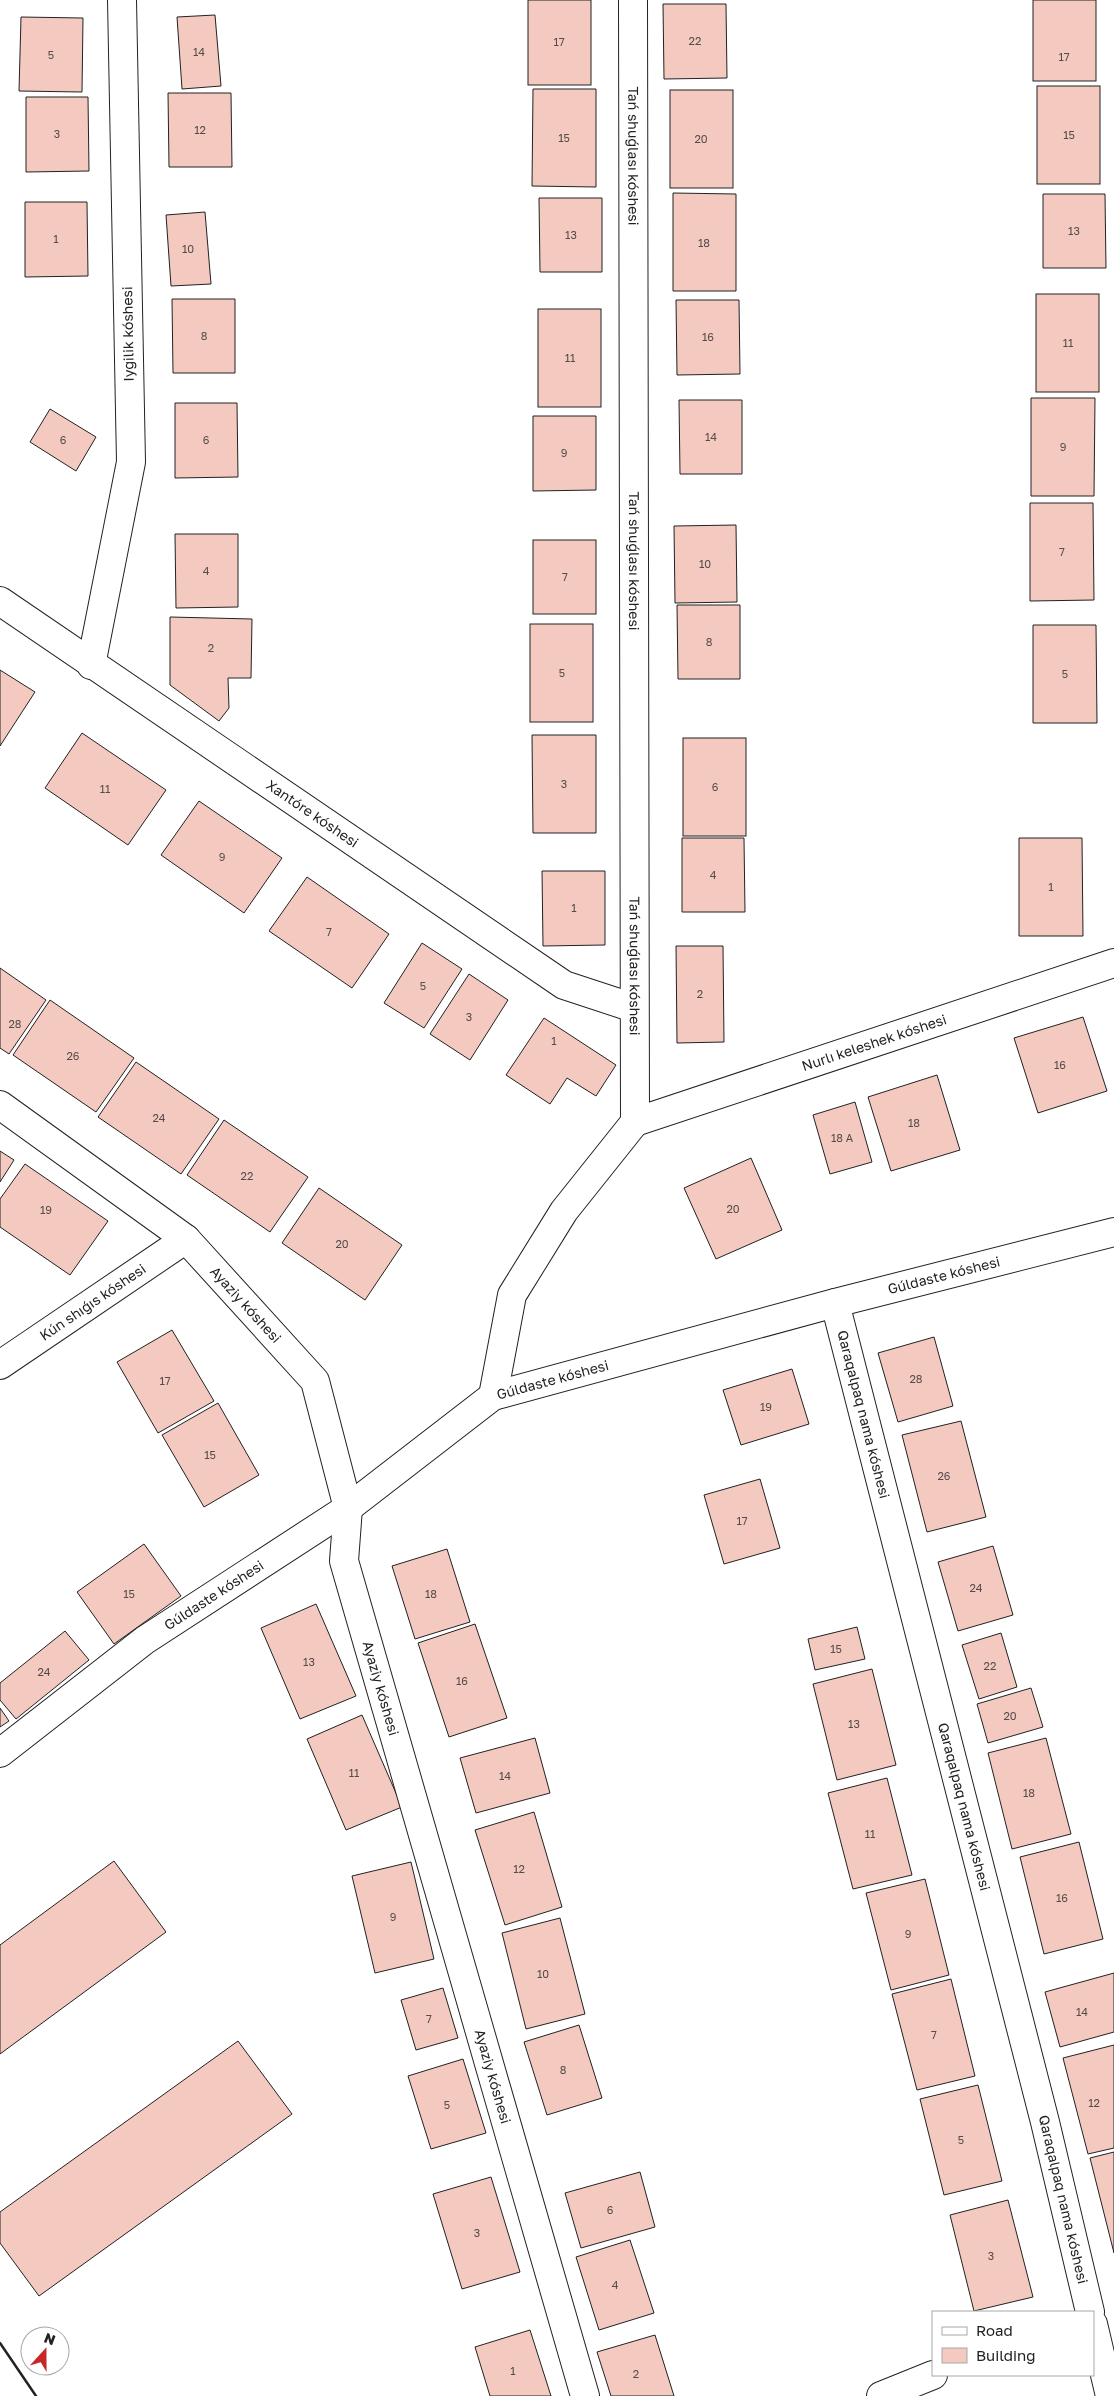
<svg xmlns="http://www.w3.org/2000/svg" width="1114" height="2396" font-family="'Golos Text',sans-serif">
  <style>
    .building { fill: #f3c9c0; stroke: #222 }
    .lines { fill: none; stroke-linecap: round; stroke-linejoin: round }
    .minor-casing { stroke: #222; stroke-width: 30 }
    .minor { stroke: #fff; stroke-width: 28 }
    .wall { stroke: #222; stroke-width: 2.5 }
    .labels { text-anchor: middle; stroke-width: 4; stroke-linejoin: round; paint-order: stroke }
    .number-label { font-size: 11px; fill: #564c4a }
    .street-label { font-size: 14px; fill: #222; stroke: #fff }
  </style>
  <rect width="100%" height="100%" fill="#fff"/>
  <g class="building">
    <rect x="528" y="0" width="63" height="85"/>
    <rect x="1033" y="0" width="63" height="81"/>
    <path d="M 663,4 L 726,4 L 727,78 L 664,79 Z"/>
    <path d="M 215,15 L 221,86 L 182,89 L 177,17 Z"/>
    <path d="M 21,17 L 83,18 L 82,92 L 19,91 Z"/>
    <rect x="1037" y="86" width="63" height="98"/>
    <path d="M 533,89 L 596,89 L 596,187 L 532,186 Z"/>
    <rect x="670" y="90" width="63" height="98"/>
    <path d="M 168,93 L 231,93 L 232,167 L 169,167 Z"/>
    <path d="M 26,97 L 88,97 L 89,171 L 26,172 Z"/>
    <path d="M 673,193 L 736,194 L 736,291 L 673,291 Z"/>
    <path d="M 1043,194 L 1105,194 L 1106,268 L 1043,268 Z"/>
    <path d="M 539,198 L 602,198 L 602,272 L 540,272 Z"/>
    <path d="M 25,202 L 87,202 L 88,276 L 25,277 Z"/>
    <path d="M 205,212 L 211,284 L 171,286 L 166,215 Z"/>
    <rect x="1036" y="294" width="63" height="98"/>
    <path d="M 172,299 L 235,299 L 235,373 L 173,373 Z"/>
    <path d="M 676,300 L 739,300 L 740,374 L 677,375 Z"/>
    <rect x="538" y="309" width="63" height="98"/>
    <path d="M 1031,398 L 1095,398 L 1094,496 L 1031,496 Z"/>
    <path d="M 679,400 L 742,400 L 742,474 L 680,474 Z"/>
    <path d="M 175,403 L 237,403 L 238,477 L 175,478 Z"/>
    <path d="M 50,409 L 96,437 L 76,471 L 30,442 Z"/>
    <path d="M 533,416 L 596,416 L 596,490 L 533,491 Z"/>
    <path d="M 1030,503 L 1093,503 L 1094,600 L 1030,601 Z"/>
    <path d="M 736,525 L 737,602 L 675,603 L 674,526 Z"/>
    <path d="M 175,534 L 238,534 L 238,607 L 176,608 Z"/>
    <rect x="533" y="540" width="63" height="74"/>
    <path d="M 677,605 L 740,605 L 740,679 L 678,679 Z"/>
    <path d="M 170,617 L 252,619 L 251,678 L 228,678 L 229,708 L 219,721 L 170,685 Z"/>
    <rect x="530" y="624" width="63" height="98"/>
    <path d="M 1033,625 L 1096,625 L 1097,723 L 1033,723 Z"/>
    <path d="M 0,670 L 35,692 L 0,746 Z"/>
    <path d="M 82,733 L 166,790 L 128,845 L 45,788 Z"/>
    <path d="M 532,735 L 596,735 L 596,833 L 533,833 Z"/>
    <rect x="683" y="738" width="63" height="98"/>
    <path d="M 199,801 L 282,858 L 244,913 L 161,855 Z"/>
    <path d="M 682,838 L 744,838 L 745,912 L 682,912 Z"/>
    <path d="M 1019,838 L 1082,838 L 1083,936 L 1019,936 Z"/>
    <path d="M 542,871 L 605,871 L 605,945 L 543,946 Z"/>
    <path d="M 307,877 L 389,934 L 352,988 L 269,931 Z"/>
    <path d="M 422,943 L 462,969 L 424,1028 L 384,1003 Z"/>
    <path d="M 676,946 L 723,946 L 724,1042 L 677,1043 Z"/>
    <path d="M 0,968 L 46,1000 L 9,1054 L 0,1048 Z"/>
    <path d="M 469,974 L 508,1000 L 470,1060 L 430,1034 Z"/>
    <path d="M 50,1000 L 134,1058 L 96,1112 L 13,1055 Z"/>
    <path d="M 1083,1017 L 1107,1091 L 1038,1113 L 1014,1038 Z"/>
    <path d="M 544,1018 L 616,1065 L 596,1096 L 567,1078 L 550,1104 L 506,1075 Z"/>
    <path d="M 136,1062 L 219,1119 L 181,1174 L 98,1117 Z"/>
    <path d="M 937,1075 L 960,1150 L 891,1171 L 868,1097 Z"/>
    <path d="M 855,1102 L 872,1162 L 830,1174 L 813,1115 Z"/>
    <path d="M 224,1120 L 308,1177 L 270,1232 L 187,1175 Z"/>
    <path d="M 0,1151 L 14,1160 L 0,1182 Z"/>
    <path d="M 751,1158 L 782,1230 L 716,1259 L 684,1188 Z"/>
    <path d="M 25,1164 L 108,1221 L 70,1275 L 0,1227 L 0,1199 Z"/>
    <path d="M 319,1188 L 402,1245 L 365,1300 L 282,1243 Z"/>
    <path d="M 172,1330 L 214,1401 L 158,1433 L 117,1362 Z"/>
    <path d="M 934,1337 L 953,1406 L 898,1422 L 878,1353 Z"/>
    <path d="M 792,1369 L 809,1424 L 741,1445 L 723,1390 Z"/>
    <path d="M 218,1403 L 259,1475 L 204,1507 L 162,1435 Z"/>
    <path d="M 961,1421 L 986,1517 L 927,1532 L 902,1435 Z"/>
    <path d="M 760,1479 L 780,1548 L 724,1564 L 704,1495 Z"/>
    <path d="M 144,1544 L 181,1596 L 114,1644 L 77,1592 Z"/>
    <path d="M 993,1546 L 1013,1615 L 958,1631 L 938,1562 Z"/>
    <path d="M 447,1549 L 470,1622 L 415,1639 L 392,1566 Z"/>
    <path d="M 316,1604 L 356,1696 L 300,1719 L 261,1628 Z"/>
    <path d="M 475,1624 L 507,1718 L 449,1737 L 418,1643 Z"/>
    <path d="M 857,1627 L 865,1659 L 815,1670 L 808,1639 Z"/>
    <path d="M 65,1631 L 89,1660 L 16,1719 L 0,1700 L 0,1683 Z"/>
    <path d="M 1001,1633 L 1017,1687 L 979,1699 L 962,1645 Z"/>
    <path d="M 872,1669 L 896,1765 L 837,1780 L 813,1684 Z"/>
    <path d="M 1031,1688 L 1043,1727 L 988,1743 L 977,1704 Z"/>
    <path d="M 0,1708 L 9,1721 L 0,1727 Z"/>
    <path d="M 362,1715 L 402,1807 L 346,1830 L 307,1739 Z"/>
    <path d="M 535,1738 L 550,1793 L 476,1813 L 460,1758 Z"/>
    <path d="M 1046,1738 L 1071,1834 L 1012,1849 L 988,1753 Z"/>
    <path d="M 887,1778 L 912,1875 L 853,1889 L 828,1793 Z"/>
    <path d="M 534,1812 L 562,1907 L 505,1925 L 475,1830 Z"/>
    <path d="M 1079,1842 L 1103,1939 L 1044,1954 L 1020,1857 Z"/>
    <path d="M 114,1861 L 166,1932 L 0,2054 L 0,1945 Z"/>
    <path d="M 411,1862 L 434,1959 L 375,1973 L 352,1876 Z"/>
    <path d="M 925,1879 L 949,1975 L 891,1990 L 866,1893 Z"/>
    <path d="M 560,1918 L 585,2014 L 526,2029 L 502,1933 Z"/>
    <path d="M 1114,1973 L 1114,2032 L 1060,2047 L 1045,1992 Z"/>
    <path d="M 951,1979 L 975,2076 L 917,2090 L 892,1994 Z"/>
    <path d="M 443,1988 L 458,2038 L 416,2050 L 401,2000 Z"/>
    <path d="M 579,2025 L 602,2098 L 547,2115 L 524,2042 Z"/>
    <path d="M 238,2041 L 292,2114 L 39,2296 L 0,2243 L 0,2212 Z"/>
    <path d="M 1114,2045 L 1114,2148 L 1088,2154 L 1063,2058 Z"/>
    <path d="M 463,2059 L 486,2133 L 431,2149 L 408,2076 Z"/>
    <path d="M 978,2085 L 1002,2181 L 944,2195 L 920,2099 Z"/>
    <path d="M 1114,2152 L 1114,2253 L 1090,2158 Z"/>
    <path d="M 640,2172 L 655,2227 L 581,2248 L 565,2193 Z"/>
    <path d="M 491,2177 L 520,2272 L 462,2289 L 433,2194 Z"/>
    <path d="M 1008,2200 L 1033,2297 L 974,2311 L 950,2215 Z"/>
    <path d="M 630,2240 L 654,2313 L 599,2330 L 576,2257 Z"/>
    <path d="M 530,2330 L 551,2396 L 490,2396 L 475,2347 Z"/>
    <path d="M 655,2335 L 674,2396 L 611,2396 L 597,2352 Z"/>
  </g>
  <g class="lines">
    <g class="minor-casing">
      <g id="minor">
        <path id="s1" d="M 633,0 L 635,1122"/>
        <path id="s2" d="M 0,601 L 564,985 L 634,1008"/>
        <path d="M 91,665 L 131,462 L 122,0"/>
        <path id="s3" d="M 0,1105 L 186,1239 L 315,1381 L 348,1508 L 344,1561 L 585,2396"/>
        <path id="s4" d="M 635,1122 L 1114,963"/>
        <path id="s5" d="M 835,1303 L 1045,2122 L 1090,2312"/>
        <path id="s6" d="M 0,1365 L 186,1239"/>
        <path d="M 493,1396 L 512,1295 L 564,1211 L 635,1122"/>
        <path id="s7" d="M 0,1753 L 145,1640 L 348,1508 L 493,1396 L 835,1303 L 1114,1232"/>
        <path d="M 1093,2324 L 1110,2396"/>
        <path d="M 881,2396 L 933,2375"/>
      </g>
    </g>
    <use href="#minor" class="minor"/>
    <path class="wall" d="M 0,2343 L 36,2396"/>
  </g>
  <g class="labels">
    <g class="number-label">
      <text x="695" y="45">22</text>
      <text x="559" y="46">17</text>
      <text x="199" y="56">14</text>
      <text x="51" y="59">5</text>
      <text x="1064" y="61">17</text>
      <text x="200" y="134">12</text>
      <text x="57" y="138">3</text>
      <text x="1069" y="139">15</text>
      <text x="564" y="142">15</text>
      <text x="701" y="143">20</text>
      <text x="1074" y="235">13</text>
      <text x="571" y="239">13</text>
      <text x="56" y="243">1</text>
      <text x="704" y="247">18</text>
      <text x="188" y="253">10</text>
      <text x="204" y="340">8</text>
      <text x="708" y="341">16</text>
      <text x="1068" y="347">11</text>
      <text x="570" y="362">11</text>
      <text x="711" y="441">14</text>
      <text x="63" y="444">6</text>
      <text x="206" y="444">6</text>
      <text x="1063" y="451">9</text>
      <text x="564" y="457">9</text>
      <text x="1062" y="556">7</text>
      <text x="705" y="568">10</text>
      <text x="206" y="575">4</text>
      <text x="565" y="581">7</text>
      <text x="709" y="646">8</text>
      <text x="211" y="652">2</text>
      <text x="562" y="677">5</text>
      <text x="1065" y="678">5</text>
      <text x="564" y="788">3</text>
      <text x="715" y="791">6</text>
      <text x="105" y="793">11</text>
      <text x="222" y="861">9</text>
      <text x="713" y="879">4</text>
      <text x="1051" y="891">1</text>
      <text x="574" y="912">1</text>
      <text x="329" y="936">7</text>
      <text x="423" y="990">5</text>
      <text x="700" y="998">2</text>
      <text x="469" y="1021">3</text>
      <text x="15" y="1028">28</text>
      <text x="554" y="1045">1</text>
      <text x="73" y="1060">26</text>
      <text x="1060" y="1069">16</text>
      <text x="159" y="1122">24</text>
      <text x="914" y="1127">18</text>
      <text x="842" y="1142">18 А</text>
      <text x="247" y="1180">22</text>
      <text x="733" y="1213">20</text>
      <text x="46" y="1214">19</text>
      <text x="342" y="1248">20</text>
      <text x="916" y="1383">28</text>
      <text x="165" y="1385">17</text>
      <text x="766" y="1411">19</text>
      <text x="210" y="1459">15</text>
      <text x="944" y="1480">26</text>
      <text x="742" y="1525">17</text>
      <text x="976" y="1592">24</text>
      <text x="129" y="1598">15</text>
      <text x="431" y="1598">18</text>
      <text x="836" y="1653">15</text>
      <text x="309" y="1666">13</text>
      <text x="990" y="1670">22</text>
      <text x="44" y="1676">24</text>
      <text x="462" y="1685">16</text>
      <text x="1010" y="1720">20</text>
      <text x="854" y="1728">13</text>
      <text x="354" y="1777">11</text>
      <text x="505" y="1780">14</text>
      <text x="1029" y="1797">18</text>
      <text x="870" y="1838">11</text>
      <text x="519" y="1873">12</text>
      <text x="1062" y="1902">16</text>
      <text x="393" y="1921">9</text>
      <text x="908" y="1938">9</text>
      <text x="543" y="1978">10</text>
      <text x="1082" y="2016">14</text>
      <text x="429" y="2023">7</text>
      <text x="934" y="2039">7</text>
      <text x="563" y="2074">8</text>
      <text x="1094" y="2107">12</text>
      <text x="447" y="2109">5</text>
      <text x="961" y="2144">5</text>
      <text x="610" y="2214">6</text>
      <text x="477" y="2237">3</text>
      <text x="991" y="2260">3</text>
      <text x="615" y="2289">4</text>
      <text x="513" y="2375">1</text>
      <text x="636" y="2378">2</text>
    </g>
    <g class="street-label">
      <text dy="5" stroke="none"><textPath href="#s1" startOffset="156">Tań shuǵlası kóshesi</textPath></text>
      <text transform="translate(128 334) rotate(-91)" y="5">Iygilik kóshesi</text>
      <text dy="5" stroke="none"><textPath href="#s1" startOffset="561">Tań shuǵlası kóshesi</textPath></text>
      <text dy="5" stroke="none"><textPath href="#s2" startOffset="378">Xantóre kóshesi</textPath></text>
      <text dy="5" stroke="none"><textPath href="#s1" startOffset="966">Tań shuǵlası kóshesi</textPath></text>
      <text dy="5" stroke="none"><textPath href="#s4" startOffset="252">Nurlı keleshek kóshesi</textPath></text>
      <text dy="5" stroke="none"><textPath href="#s7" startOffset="1076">Gúldaste kóshesi</textPath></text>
      <text dy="5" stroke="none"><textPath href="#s6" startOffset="112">Kún shıǵıs kóshesi</textPath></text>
      <text dy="5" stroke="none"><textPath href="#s3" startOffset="318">Ayaziy kóshesi</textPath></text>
      <text dy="5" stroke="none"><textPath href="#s7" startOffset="671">Gúldaste kóshesi</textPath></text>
      <text dy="5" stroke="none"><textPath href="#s5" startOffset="115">Qaraqalpaq nama kóshesi</textPath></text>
      <text dy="5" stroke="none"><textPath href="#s7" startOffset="266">Gúldaste kóshesi</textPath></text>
      <text dy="5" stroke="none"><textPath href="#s3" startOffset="738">Ayaziy kóshesi</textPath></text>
      <text dy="5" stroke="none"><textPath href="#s5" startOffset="520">Qaraqalpaq nama kóshesi</textPath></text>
      <text dy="5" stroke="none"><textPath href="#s3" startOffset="1142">Ayaziy kóshesi</textPath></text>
      <text dy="5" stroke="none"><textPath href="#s5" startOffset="925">Qaraqalpaq nama kóshesi</textPath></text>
    </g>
  </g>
  <rect x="932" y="2311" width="162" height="65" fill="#ffffff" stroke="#a7a7a7"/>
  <rect x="942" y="2327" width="25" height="8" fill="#ffffff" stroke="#a7a7a7"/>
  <text x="976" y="2336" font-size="15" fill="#222222">Road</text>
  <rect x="942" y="2348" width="25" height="15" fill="#f3c9c0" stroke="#a7a7a7"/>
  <text x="976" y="2361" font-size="15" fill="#222222">Building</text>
  <g transform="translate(45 2351) rotate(21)"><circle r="24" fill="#ffffff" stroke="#a7a7a7"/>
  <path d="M0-4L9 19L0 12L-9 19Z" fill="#c62828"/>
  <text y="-8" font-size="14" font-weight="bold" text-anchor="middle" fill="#222222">N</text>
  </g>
</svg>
